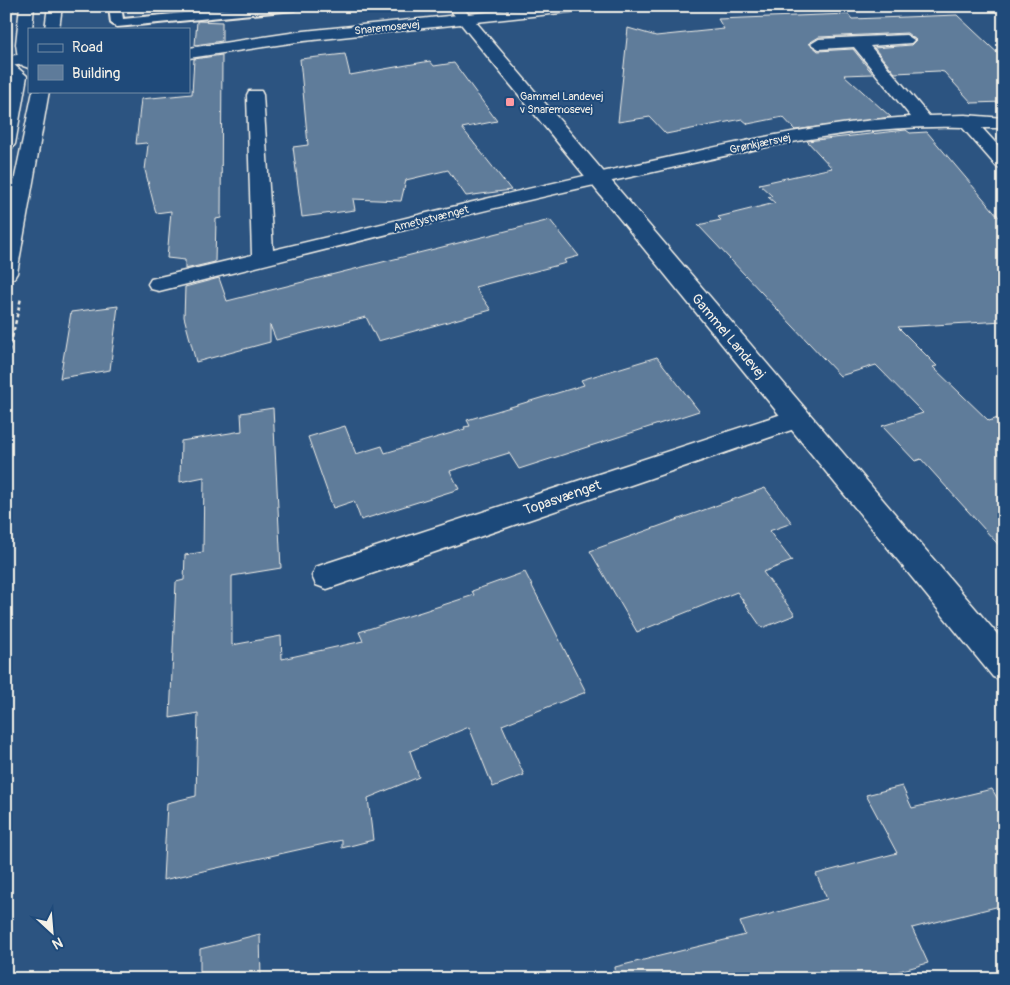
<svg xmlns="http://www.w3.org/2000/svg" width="1010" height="985" font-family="Pangolin,sans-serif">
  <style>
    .building { fill: #5e7b9a; stroke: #f4f1e8 }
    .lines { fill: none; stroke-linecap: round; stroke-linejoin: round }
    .service-casing { stroke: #f4f1e8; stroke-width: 4 }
    .minor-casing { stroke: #f4f1e8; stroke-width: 3 }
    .tertiary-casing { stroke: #f4f1e8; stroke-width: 3 }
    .primary-casing { stroke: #f4f1e8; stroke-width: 3 }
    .path-far2 { stroke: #f4f1e8; stroke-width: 2; stroke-dasharray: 3 2.5; stroke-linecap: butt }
    .path-far1 { stroke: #f4f1e8; stroke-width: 2.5; stroke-dasharray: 4 3; stroke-linecap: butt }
    .path { stroke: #f4f1e8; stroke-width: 3; stroke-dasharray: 5 4; stroke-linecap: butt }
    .service { fill: #1f4a7a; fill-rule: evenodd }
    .minor { fill: #1f4a7a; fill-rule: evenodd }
    .tertiary { fill: #1f4a7a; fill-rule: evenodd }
    .primary { fill: #1f4a7a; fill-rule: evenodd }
    .poi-dot { fill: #ff9aa2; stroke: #1f4a7a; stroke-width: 2 }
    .labels { text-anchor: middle; stroke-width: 4; stroke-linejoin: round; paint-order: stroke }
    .far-street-label { font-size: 11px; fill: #f4f1e8; stroke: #1f4a7a }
    .far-poi-label { font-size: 11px; fill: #f4f1e8; stroke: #1f4a7a; text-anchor: start }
    .street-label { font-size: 14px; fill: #f4f1e8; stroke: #1f4a7a }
  </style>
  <rect width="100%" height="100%" fill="#2c5481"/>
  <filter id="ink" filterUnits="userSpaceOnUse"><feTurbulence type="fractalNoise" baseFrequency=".02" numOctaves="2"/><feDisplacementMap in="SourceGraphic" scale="10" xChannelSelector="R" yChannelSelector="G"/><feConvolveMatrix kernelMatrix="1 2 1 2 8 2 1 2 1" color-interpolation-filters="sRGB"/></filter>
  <g filter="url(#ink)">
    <g class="building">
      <path d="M 848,14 L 852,19 L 957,15 L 1004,59 L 1004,102 L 972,103 L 944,72 L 939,71 L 895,73 L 874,48 L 911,45 L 916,40 L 907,33 L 819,37 L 809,43 L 818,51 L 853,49 L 873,74 L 844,75 L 891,117 L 795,130 L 783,117 L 748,124 L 742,119 L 666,134 L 650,117 L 618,122 L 628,28 L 656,36 L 724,29 L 718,19 Z"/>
      <path d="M 197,21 L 222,22 L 222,41 L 195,45 Z"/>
      <path d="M 345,54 L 350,75 L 430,61 L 434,66 L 454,63 L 497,121 L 462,128 L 511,190 L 466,196 L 448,170 L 406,180 L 401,201 L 353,199 L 355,210 L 302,217 L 293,147 L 308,145 L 300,59 Z"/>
      <path d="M 222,55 L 221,218 L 216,219 L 215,262 L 185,269 L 185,260 L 167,258 L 171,211 L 156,213 L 145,170 L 148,145 L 146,143 L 136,144 L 141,99 L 192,94 L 194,59 Z"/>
      <path d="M 906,130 L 910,133 L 927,132 L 1004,223 L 1004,321 L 898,327 L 937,366 L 933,367 L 989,421 L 1004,416 L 1004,551 L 921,459 L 915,461 L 882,426 L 923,413 L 876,365 L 840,376 L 698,225 L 721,220 L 718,217 L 775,203 L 768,197 L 772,196 L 759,184 L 832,168 L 807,141 Z"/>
      <path d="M 550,220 L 579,256 L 564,260 L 566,263 L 475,287 L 491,310 L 378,341 L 366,317 L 276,340 L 270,325 L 270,342 L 196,362 L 184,317 L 185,287 L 219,278 L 227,301 Z"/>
      <path d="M 118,306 L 110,370 L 60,378 L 71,312 Z"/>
      <path d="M 657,357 L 699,411 L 519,469 L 509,453 L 450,471 L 459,489 L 361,520 L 354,501 L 333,508 L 308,437 L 345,426 L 356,454 L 382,446 L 385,453 L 465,429 L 464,427 L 470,426 L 467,420 L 584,385 L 581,380 Z"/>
      <path d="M 273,408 L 281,568 L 232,576 L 232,645 L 281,636 L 282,659 L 363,641 L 359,632 L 474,595 L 472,591 L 525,572 L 586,692 L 502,725 L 524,775 L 493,787 L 469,727 L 410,751 L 419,777 L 368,798 L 373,840 L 342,848 L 342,840 L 163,880 L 167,803 L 196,796 L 198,713 L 170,718 L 176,582 L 184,580 L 185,555 L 203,552 L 204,477 L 180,482 L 181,441 L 242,431 L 241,413 Z"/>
      <path d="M 765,488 L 792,523 L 769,531 L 792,561 L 763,572 L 795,615 L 762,628 L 737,592 L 637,632 L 590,551 Z"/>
      <path d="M 902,786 L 912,808 L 992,789 L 1004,810 L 1004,905 L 912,928 L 928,963 L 871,979 L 616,979 L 615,967 L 745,935 L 740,922 L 827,899 L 816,874 L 897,853 L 866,795 Z"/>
      <path d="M 260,934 L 261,979 L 200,979 L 200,949 Z"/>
    </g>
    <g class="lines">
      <g class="service-casing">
        <path id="service" d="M 109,6 L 121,6 L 123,19 L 253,6 L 300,6 L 294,10 L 117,27 L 111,23 Z"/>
      </g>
      <g class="minor-casing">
        <g id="minor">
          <path d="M 447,6 L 462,6 L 472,19 L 470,22 L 460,22 Z"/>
          <path d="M 906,35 L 914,40 L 911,43 L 870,46 L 929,116 L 965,115 L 1004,118 L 1004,128 L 982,128 L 1004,152 L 1004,168 L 997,167 L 962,127 C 852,124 755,149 649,173 C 485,208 322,251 159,291 L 151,289 L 148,284 L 151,279 L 252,255 L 247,95 L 249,91 L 261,91 L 263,95 L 273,250 C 404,219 534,186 666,158 C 748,140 828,122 911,117 L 854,47 L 819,49 L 811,44 L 819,39 Z"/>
          <path d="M 797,409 L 806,411 L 810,418 L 806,425 L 327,589 L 316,585 L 312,576 L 316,567 L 327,563 Z"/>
        </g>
      </g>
      <g class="tertiary-casing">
        <g id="tertiary">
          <path d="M 545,6 L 595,6 L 588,10 L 476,22 L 1004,642 L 1004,681 L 993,677 L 461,24 L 304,41 L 189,58 L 189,48 L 304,31 Z"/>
          <path d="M 29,54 L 29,64 L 6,66 L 6,56 Z"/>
        </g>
      </g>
      <g class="primary-casing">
        <g id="primary">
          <path d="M 6,6 L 14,6 L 11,12 L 6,13 Z"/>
          <path d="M 20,6 L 34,6 L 32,29 L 29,29 L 29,68 L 23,66 L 18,58 L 16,44 Z"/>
          <path d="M 48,6 L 62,6 L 59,29 L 45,29 Z"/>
          <path d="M 6,61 L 12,63 L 27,76 L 15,144 L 12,148 L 6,149 L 6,99 L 11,77 L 6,74 Z"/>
          <path d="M 33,91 L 49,91 L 17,273 L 14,278 L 6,280 L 6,220 Z"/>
        </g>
      </g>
      <path class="path-far2" d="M 616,10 L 650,6"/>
      <path class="path-far1" d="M 6,365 L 21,298"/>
      <path class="path" d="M 6,366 L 6,364"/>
      <use href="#service" class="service"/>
      <use href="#minor" class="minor"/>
      <use href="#tertiary" class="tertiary"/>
      <use href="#primary" class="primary"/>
    </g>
  </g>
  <rect class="poi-dot" x="505" y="97" width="10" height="10" rx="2.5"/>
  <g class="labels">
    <g class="far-street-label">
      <text transform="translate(387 27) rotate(-6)" y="4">Snaremosevej</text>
      <text transform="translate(760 143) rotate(-12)" y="4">Grønkjærsvej</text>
      <text transform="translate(431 218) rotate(-14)" y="4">Ametystvænget</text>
    </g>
    <g class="far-poi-label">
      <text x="520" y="100">Gammel Landevej<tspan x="520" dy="13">v Snaremosevej</tspan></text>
    </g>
    <g class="street-label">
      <text transform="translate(729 336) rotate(50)" y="5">Gammel Landevej</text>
      <text transform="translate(562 497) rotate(-19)" y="5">Topasvænget</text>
    </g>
  </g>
  <rect width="1010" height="985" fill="none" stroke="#1f4a7a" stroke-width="25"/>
  <rect x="12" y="12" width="985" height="960" fill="none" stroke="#f4f1e8" stroke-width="2" filter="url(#ink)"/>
  <rect x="28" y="28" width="162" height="65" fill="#1f4a7a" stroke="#748da6"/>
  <rect x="38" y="44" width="25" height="8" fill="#1f4a7a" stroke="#748da6"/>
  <text x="72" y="52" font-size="15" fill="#f4f1e8">Road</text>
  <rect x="38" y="65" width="25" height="15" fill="#5e7b9a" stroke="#748da6"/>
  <text x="72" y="78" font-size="15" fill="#f4f1e8">Building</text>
  <g transform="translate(52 932) rotate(154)" stroke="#1f4a7a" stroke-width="4" paint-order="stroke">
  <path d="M0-4L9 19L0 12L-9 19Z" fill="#f4f1e8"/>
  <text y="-8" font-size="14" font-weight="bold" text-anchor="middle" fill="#f4f1e8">N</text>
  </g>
</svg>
